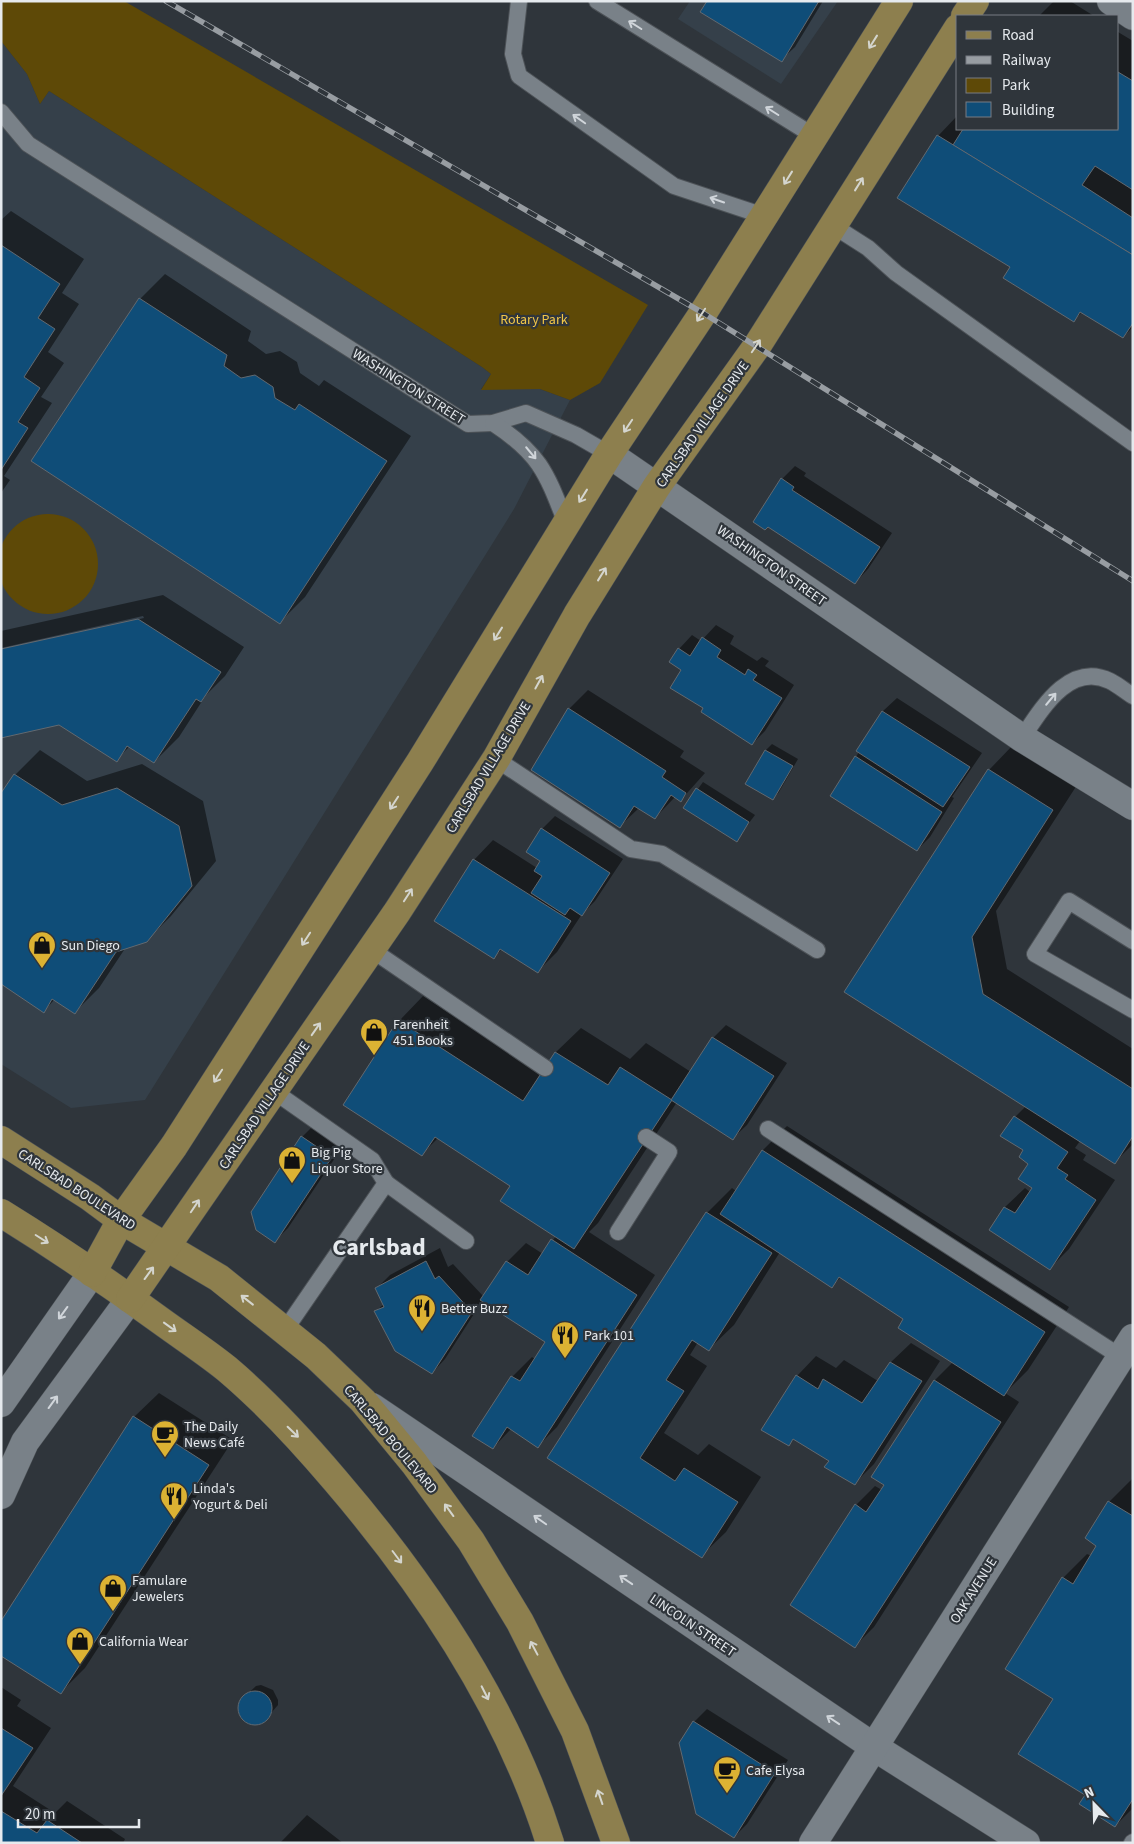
<svg xmlns="http://www.w3.org/2000/svg" width="1134" height="1844" font-family="'Source Sans 3',sans-serif">
  <style>
    .built { fill: #35404a }
    .green { fill: #5e4907 }
    .shadow { fill: #0007 }
    .building { fill: #0f4d78; stroke: #626970 }
    .lines { fill: none; stroke-linecap: round; stroke-linejoin: round }
    .service-casing { stroke: #4d5257; stroke-width: 18 }
    .minor-casing { stroke: #4d5257; stroke-width: 29 }
    .tertiary-casing { stroke: #4d5257; stroke-width: 29 }
    .primary-casing { stroke: #4d5257; stroke-width: 29 }
    .service { stroke: #798188; stroke-width: 16 }
    .minor { stroke: #798188; stroke-width: 28 }
    .tertiary { stroke: #798188; stroke-width: 28 }
    .primary { stroke: #8d7f4e; stroke-width: 28 }
    .rail-casing { stroke: #989da2; stroke-width: 5.5 }
    .rail { stroke: #2f353b; stroke-width: 4; stroke-dasharray: 11; stroke-linecap: butt }
    .oneway { stroke: #d0d5da }
    .oneway2 { stroke: #d4d5ce }
    .labels { text-anchor: middle; stroke-width: 4.5; stroke-linejoin: round; paint-order: stroke }
    .park-label { font-size: 14px; fill: #f2c648; stroke: #2f353b }
    .street-label { font-size: 14px; fill: #e6eaee; stroke: #2f353b }
    .poi-label { font-size: 14px; fill: #e6eaee; stroke: #2f353b; text-anchor: start }
    .town-label { font-size: 24px; font-weight: bold; fill: #e6eaee; stroke: #2f353b }
  </style>
  <rect width="100%" height="100%" fill="#2f353b"/>
  <g class="built">
    <path d="M 690,1 L 838,1 L 781,84 L 678,19 Z"/>
    <path d="M 1,41 L 27,74 L 40,104 L 49,91 L 482,367 L 491,374 L 481,389 L 540,389 L 570,400 L 514,509 L 145,1100 L 71,1108 L 1,1064 Z"/>
  </g>
  <g class="green">
    <path d="M 1,1 L 124,1 L 648,305 L 600,383 L 570,400 L 540,389 L 481,390 L 491,374 L 482,367 L 49,91 L 40,104 L 27,74 L 1,41 Z"/>
    <circle cx="48" cy="564" r="50"/>
  </g>
  <g class="shadow">
    <path d="M 709,1 L 823,1 L 795,47 L 781,60 Z"/>
    <path d="M 1054,1 L 1070,1 L 1094,16 L 1039,16 Z"/>
    <path d="M 1118,32 L 1133,41 L 1133,327 L 1123,337 L 1082,312 L 1074,320 L 1012,267 L 938,136 L 957,116 L 958,129 L 1118,129 Z"/>
    <path d="M 11,211 L 84,259 L 62,293 L 79,304 L 48,352 L 64,363 L 41,397 L 52,403 L 4,476 L 10,480 L 1,493 L 1,220 Z"/>
    <path d="M 165,274 L 251,331 L 248,341 L 266,354 L 280,351 L 297,362 L 300,373 L 319,386 L 324,380 L 411,436 L 305,597 L 280,622 L 140,299 Z"/>
    <path d="M 795,466 L 806,473 L 804,476 L 892,533 L 868,569 L 855,583 L 768,526 L 782,479 Z"/>
    <path d="M 163,595 L 244,647 L 225,676 L 206,695 L 179,737 L 154,762 L 130,746 L 116,760 L 59,724 L 1,651 L 144,618 L 143,616 L 1,648 L 1,631 Z"/>
    <path d="M 716,625 L 734,636 L 730,644 L 757,661 L 762,657 L 769,661 L 765,666 L 794,685 L 765,731 L 752,744 L 705,708 L 683,669 L 679,649 L 692,635 L 701,641 Z"/>
    <path d="M 588,690 L 684,751 L 680,757 L 705,773 L 680,801 L 675,797 L 655,818 L 639,808 L 620,826 L 569,709 Z"/>
    <path d="M 897,698 L 982,753 L 952,797 L 954,798 L 930,837 L 917,850 L 856,757 L 883,711 Z"/>
    <path d="M 772,744 L 798,759 L 779,792 L 773,799 L 766,750 Z"/>
    <path d="M 1013,745 L 1077,785 L 996,911 L 1007,969 L 1133,1049 L 1133,1144 L 1115,1162 L 1080,1141 L 1075,1148 L 1086,1155 L 1083,1160 L 1115,1180 L 1069,1249 L 1050,1268 L 991,1229 L 1005,1207 L 1025,1188 L 1030,1192 L 1033,1187 L 1030,1163 L 1015,1117 L 1026,1106 L 846,992 L 989,770 Z"/>
    <path d="M 40,750 L 87,781 L 142,764 L 203,801 L 216,861 L 171,916 L 146,941 L 126,947 L 99,988 L 75,1012 L 55,999 L 44,1011 L 1,796 L 15,775 Z"/>
    <path d="M 703,782 L 755,815 L 736,840 L 685,807 Z"/>
    <path d="M 555,816 L 623,859 L 595,901 L 582,914 L 557,952 L 538,971 L 502,949 L 494,957 L 474,860 L 493,840 L 537,868 L 542,861 L 542,829 Z"/>
    <path d="M 423,996 L 543,1074 L 556,1052 L 581,1028 L 630,1059 L 646,1043 L 691,1072 L 713,1038 L 726,1025 L 787,1063 L 747,1125 L 733,1138 L 677,1102 L 598,1223 L 589,1232 L 655,1275 L 557,1427 L 538,1446 L 511,1429 L 493,1448 L 474,1436 L 512,1377 L 532,1357 L 536,1360 L 547,1342 L 483,1300 L 445,1359 L 432,1373 L 375,1312 L 384,1304 L 377,1288 L 390,1275 L 440,1248 L 448,1267 L 453,1264 L 484,1297 L 507,1262 L 526,1243 L 543,1254 L 556,1236 L 512,1186 L 438,1138 L 422,1154 L 399,1021 Z"/>
    <path d="M 315,1124 L 345,1143 L 288,1228 L 275,1241 L 302,1137 Z"/>
    <path d="M 787,1126 L 1069,1307 L 1028,1370 L 1005,1393 L 1019,1402 L 874,1627 L 855,1646 L 856,1505 L 875,1486 L 882,1490 L 885,1485 L 873,1477 L 935,1380 L 953,1362 L 905,1318 L 841,1277 L 832,1286 L 780,1252 L 734,1325 L 709,1349 L 698,1342 L 690,1355 L 707,1366 L 664,1433 L 698,1455 L 709,1444 L 761,1477 L 726,1532 L 701,1556 L 549,1458 L 707,1213 L 732,1188 L 736,1191 L 763,1150 Z"/>
    <path d="M 911,1343 L 940,1361 L 874,1464 L 855,1483 L 830,1460 L 795,1438 L 789,1444 L 797,1376 L 816,1356 L 836,1368 L 844,1360 L 878,1381 L 891,1362 Z"/>
    <path d="M 159,1393 L 233,1440 L 85,1668 L 61,1692 L 134,1417 Z"/>
    <path d="M 1133,1478 L 1133,1808 L 1115,1826 L 1086,1794 L 1055,1698 L 1063,1578 L 1087,1554 L 1092,1556 L 1098,1545 L 1109,1502 Z"/>
    <path d="M 261,1685 L 273,1690 L 278,1700 L 278,1705 L 265,1720 L 256,1724 L 244,1720 L 239,1712 L 241,1700 L 256,1686 Z"/>
    <path d="M 1,1687 L 21,1700 L 17,1706 L 51,1728 L 13,1786 L 55,1813 L 67,1801 L 125,1839 L 123,1843 L 1,1843 Z"/>
    <path d="M 707,1709 L 788,1760 L 747,1824 L 734,1837 L 694,1722 Z"/>
    <path d="M 307,1815 L 343,1843 L 280,1843 Z"/>
  </g>
  <g class="building">
    <path d="M 707,1 L 819,1 L 782,62 L 700,12 Z"/>
    <path d="M 1118,72 L 1133,81 L 1133,190 L 1095,166 L 1082,185 L 1133,218 L 1133,255 L 953,145 L 963,129 L 1118,129 Z"/>
    <path d="M 937,135 L 1133,255 L 1133,323 L 1123,338 L 1080,312 L 1074,322 L 1003,278 L 1010,267 L 897,198 Z"/>
    <path d="M 1,245 L 60,284 L 38,318 L 55,329 L 24,377 L 40,388 L 18,422 L 28,428 L 1,470 Z"/>
    <path d="M 139,298 L 227,355 L 224,366 L 241,378 L 255,375 L 273,387 L 275,398 L 295,410 L 299,404 L 387,461 L 280,624 L 31,461 Z"/>
    <path d="M 781,478 L 794,487 L 792,490 L 880,547 L 855,584 L 768,527 L 765,530 L 753,522 Z"/>
    <path d="M 138,619 L 221,672 L 201,702 L 196,699 L 154,763 L 127,746 L 117,762 L 59,725 L 1,738 L 1,649 Z"/>
    <path d="M 702,637 L 721,650 L 717,657 L 745,675 L 748,669 L 757,675 L 753,680 L 782,698 L 752,745 L 701,712 L 703,708 L 670,688 L 681,670 L 669,662 L 678,648 L 690,656 Z"/>
    <path d="M 568,708 L 666,771 L 662,777 L 686,793 L 681,802 L 671,795 L 655,819 L 634,806 L 620,828 L 531,770 Z"/>
    <path d="M 882,711 L 970,767 L 943,807 L 856,751 Z"/>
    <path d="M 765,750 L 793,766 L 773,800 L 745,784 Z"/>
    <path d="M 855,756 L 942,812 L 917,851 L 830,796 Z"/>
    <path d="M 988,769 L 1053,810 L 972,937 L 983,994 L 1133,1089 L 1133,1136 L 1115,1164 L 844,992 Z"/>
    <path d="M 14,774 L 62,805 L 117,788 L 179,826 L 192,886 L 147,942 L 116,952 L 75,1014 L 52,999 L 44,1013 L 1,984 L 1,793 Z"/>
    <path d="M 696,788 L 749,822 L 737,842 L 683,808 Z"/>
    <path d="M 541,828 L 610,873 L 582,916 L 570,908 L 565,915 L 531,893 L 542,876 L 534,871 L 540,861 L 526,852 Z"/>
    <path d="M 473,859 L 571,921 L 538,973 L 500,949 L 494,959 L 434,921 Z"/>
    <path d="M 398,1020 L 523,1101 L 555,1052 L 608,1085 L 620,1067 L 672,1100 L 574,1249 L 500,1201 L 510,1186 L 435,1137 L 422,1156 L 343,1105 Z"/>
    <path d="M 712,1037 L 774,1076 L 733,1140 L 671,1100 Z"/>
    <path d="M 1014,1116 L 1068,1152 L 1057,1168 L 1068,1175 L 1065,1179 L 1096,1200 L 1050,1270 L 989,1230 L 1004,1207 L 1015,1213 L 1032,1188 L 1018,1179 L 1028,1164 L 1019,1157 L 1023,1150 L 1000,1136 Z"/>
    <path d="M 301,1136 L 332,1157 L 275,1243 L 256,1230 L 251,1212 Z"/>
    <path d="M 762,1150 L 1045,1332 L 1004,1396 L 898,1328 L 903,1319 L 839,1277 L 832,1288 L 720,1214 Z"/>
    <path d="M 706,1212 L 772,1253 L 709,1351 L 692,1340 L 666,1380 L 684,1391 L 640,1458 L 675,1481 L 684,1468 L 738,1502 L 702,1558 L 547,1458 Z"/>
    <path d="M 551,1239 L 637,1295 L 538,1448 L 507,1427 L 493,1449 L 472,1436 L 511,1376 L 520,1381 L 545,1342 L 480,1300 L 506,1261 L 528,1275 Z"/>
    <path d="M 426,1261 L 435,1279 L 439,1276 L 472,1312 L 432,1374 L 395,1351 L 374,1311 L 384,1307 L 375,1288 Z"/>
    <path d="M 890,1362 L 922,1381 L 855,1485 L 824,1467 L 829,1461 L 793,1439 L 789,1446 L 761,1430 L 796,1375 L 818,1389 L 823,1379 L 862,1403 Z"/>
    <path d="M 934,1380 L 1001,1422 L 855,1648 L 790,1605 L 855,1504 L 866,1512 L 884,1485 L 871,1477 Z"/>
    <path d="M 133,1416 L 209,1465 L 61,1694 L 1,1656 L 1,1621 Z"/>
    <path d="M 1108,1501 L 1133,1516 L 1133,1799 L 1115,1827 L 1079,1804 L 1085,1795 L 1018,1754 L 1053,1699 L 1005,1669 L 1062,1577 L 1073,1584 L 1096,1546 L 1085,1538 Z"/>
    <circle cx="255" cy="1708" r="17"/>
    <path d="M 693,1721 L 775,1773 L 734,1838 L 696,1814 L 679,1743 Z"/>
    <path d="M 1,1728 L 33,1748 L 1,1796 Z"/>
    <path d="M 1,1811 L 37,1833 L 47,1820 L 82,1843 L 1,1843 Z"/>
  </g>
  <g class="lines">
    <g class="service-casing">
      <g id="service">
        <path d="M 519,1 L 513,54 L 519,76 L 674,186 L 764,216"/>
        <path d="M 597,1 L 814,136"/>
        <path d="M 1,112 L 28,144 L 468,424 L 493,423 L 526,413 L 576,435 L 609,454"/>
        <path d="M 832,225 L 868,248 L 896,273 L 1133,443"/>
        <path d="M 493,423 C 540,454 546,472 566,523"/>
        <path d="M 1022,738 C 1041,710 1069,661 1110,681 C 1118,685 1125,691 1133,696"/>
        <path d="M 496,759 L 631,849 L 662,854 L 817,950"/>
        <path d="M 1133,941 L 1069,901 L 1035,954 L 1133,1010"/>
        <path d="M 372,950 L 545,1068"/>
        <path d="M 272,1090 L 372,1160 L 386,1183 L 285,1330"/>
        <path d="M 768,1129 L 1121,1357"/>
        <path d="M 386,1183 L 466,1241"/>
        <path d="M 618,1232 L 669,1152 L 646,1137"/>
        <path d="M 1132,1843 L 1133,1842"/>
      </g>
    </g>
    <g class="minor-casing">
      <g id="minor">
        <path d="M 609,454 L 1022,738 L 1133,806"/>
        <path d="M 372,1407 L 874,1747 L 1026,1843"/>
        <path d="M 813,1843 L 1133,1338"/>
      </g>
    </g>
    <g class="tertiary-casing">
      <g id="tertiary">
        <path d="M 1111,1 L 1133,16"/>
        <path d="M 1,1403 L 92,1273"/>
        <path d="M 1,1495 L 25,1442 L 130,1299"/>
      </g>
    </g>
    <g class="primary-casing">
      <g id="primary">
        <path d="M 965,16 L 975,1"/>
        <path d="M 1,1140 L 90,1197 L 121,1220 L 219,1278 L 316,1356 L 363,1401 L 414,1463 L 471,1541 L 520,1622 L 575,1731 L 616,1843"/>
        <path d="M 1,1213 C 56,1247 109,1283 161,1321 C 183,1337 206,1352 227,1369 C 266,1402 302,1441 335,1480 C 426,1586 508,1708 550,1843"/>
        <path d="M 92,1273 L 121,1220 L 174,1146 L 420,762 L 609,454 L 703,313 L 899,1"/>
        <path d="M 130,1299 L 397,912 L 496,759 L 577,615 L 657,486 L 757,346 L 958,28"/>
      </g>
    </g>
    <use href="#service" class="service"/>
    <use href="#minor" class="minor"/>
    <use href="#tertiary" class="tertiary"/>
    <use href="#primary" class="primary"/>
    <g class="rail-casing">
      <path id="rail" d="M 166,1 L 703,313 L 1133,581"/>
    </g>
    <use href="#rail" class="rail"/>
  </g>
  <defs><path id="oneway-shaft" d="M-6 0H5M1.5-3L5.5 0L1.5 3" fill="none" stroke-width="1.6" stroke-linecap="round" stroke-linejoin="round" transform="scale(1.25)"/></defs>
  <g class="oneway">
    <use href="#oneway-shaft" transform="translate(635 25) rotate(-148)"/>
    <use href="#oneway-shaft" transform="translate(772 111) rotate(-148)"/>
    <use href="#oneway-shaft" transform="translate(579 119) rotate(-145)"/>
    <use href="#oneway-shaft" transform="translate(717 200) rotate(-161)"/>
    <use href="#oneway-shaft" transform="translate(531 453) rotate(50)"/>
    <use href="#oneway-shaft" transform="translate(1051 699) rotate(-50)"/>
    <use href="#oneway-shaft" transform="translate(63 1313) rotate(126)"/>
    <use href="#oneway-shaft" transform="translate(53 1402) rotate(-54)"/>
    <use href="#oneway-shaft" transform="translate(540 1520) rotate(-145)"/>
    <use href="#oneway-shaft" transform="translate(626 1580) rotate(-146)"/>
    <use href="#oneway-shaft" transform="translate(833 1720) rotate(-146)"/>
  </g>
  <g class="oneway2">
    <use href="#oneway-shaft" transform="translate(873 42) rotate(122)"/>
    <use href="#oneway-shaft" transform="translate(788 178) rotate(122)"/>
    <use href="#oneway-shaft" transform="translate(859 184) rotate(-58)"/>
    <use href="#oneway-shaft" transform="translate(701 315) rotate(123)"/>
    <use href="#oneway-shaft" transform="translate(756 346) rotate(-56)"/>
    <use href="#oneway-shaft" transform="translate(628 426) rotate(124)"/>
    <use href="#oneway-shaft" transform="translate(583 496) rotate(122)"/>
    <use href="#oneway-shaft" transform="translate(602 574) rotate(-58)"/>
    <use href="#oneway-shaft" transform="translate(498 634) rotate(122)"/>
    <use href="#oneway-shaft" transform="translate(539 682) rotate(-61)"/>
    <use href="#oneway-shaft" transform="translate(394 803) rotate(123)"/>
    <use href="#oneway-shaft" transform="translate(408 895) rotate(-57)"/>
    <use href="#oneway-shaft" transform="translate(306 939) rotate(123)"/>
    <use href="#oneway-shaft" transform="translate(316 1029) rotate(-55)"/>
    <use href="#oneway-shaft" transform="translate(218 1076) rotate(123)"/>
    <use href="#oneway-shaft" transform="translate(195 1206) rotate(-56)"/>
    <use href="#oneway-shaft" transform="translate(42 1239) rotate(32)"/>
    <use href="#oneway-shaft" transform="translate(149 1273) rotate(-54)"/>
    <use href="#oneway-shaft" transform="translate(247 1300) rotate(-142)"/>
    <use href="#oneway-shaft" transform="translate(170 1327) rotate(36)"/>
    <use href="#oneway-shaft" transform="translate(293 1432) rotate(44)"/>
    <use href="#oneway-shaft" transform="translate(449 1510) rotate(-126)"/>
    <use href="#oneway-shaft" transform="translate(397 1557) rotate(53)"/>
    <use href="#oneway-shaft" transform="translate(534 1648) rotate(-118)"/>
    <use href="#oneway-shaft" transform="translate(485 1693) rotate(63)"/>
    <use href="#oneway-shaft" transform="translate(600 1797) rotate(-109)"/>
  </g>
  <defs>
    <g id="shop-pin" transform="scale(1.4375)"><path d="M0 17L-7.5 6A9.5 9.5 0 1 1 7.5 6Z" fill="#dcb233" stroke="#2f353b"/><path d="M-5-2.5h2.3a2.7 3.5 0 0 1 5.4 0H5L5.5 6h-11ZM-1.5-2.5h3a1.5 2.3 0 0 0-3 0Z" fill="#111"/></g>
    <g id="restaurant-pin" transform="scale(1.4375)"><path d="M0 17L-7.5 6A9.5 9.5 0 1 1 7.5 6Z" fill="#dcb233" stroke="#2f353b"/><path d="M-5-6h1v4h1v-4h1v4h1v-4h1v5L-1.5 .5V6h-2V.5L-5-1ZM5-6V6H3V1.5H1.5Q1.5-4 5-6Z" fill="#111"/></g>
    <g id="cafe-pin" transform="scale(1.4375)"><path d="M0 17L-7.5 6A9.5 9.5 0 1 1 7.5 6Z" fill="#dcb233" stroke="#2f353b"/><path d="M-5.5-4.5H6V0H3Q3 3.5 0 3.5H-2.5Q-5.5 3.5-5.5 0ZM3-3.2v2h1.7v-2ZM-6 4.5H4V6H-6Z" fill="#111"/></g>
  </defs>
  <g fill-rule="evenodd">
    <use href="#shop-pin" x="42" y="945"/>
    <use href="#shop-pin" x="374" y="1032"/>
    <use href="#shop-pin" x="292" y="1160"/>
    <use href="#restaurant-pin" x="422" y="1308"/>
    <use href="#restaurant-pin" x="565" y="1335"/>
    <use href="#cafe-pin" x="165" y="1434"/>
    <use href="#restaurant-pin" x="174" y="1496"/>
    <use href="#shop-pin" x="113" y="1588"/>
    <use href="#shop-pin" x="80" y="1641"/>
    <use href="#cafe-pin" x="727" y="1770"/>
  </g>
  <g class="labels">
    <g class="park-label">
      <text x="534" y="324">Rotary Park</text>
    </g>
    <g class="street-label">
      <text transform="translate(409 386) rotate(32)" y="5">WASHINGTON STREET</text>
      <text transform="translate(702 424) rotate(-55)" y="5">CARLSBAD VILLAGE DRIVE</text>
      <text transform="translate(772 565) rotate(35)" y="5">WASHINGTON STREET</text>
      <text transform="translate(488 767) rotate(-59)" y="5">CARLSBAD VILLAGE DRIVE</text>
      <text transform="translate(264 1105) rotate(-56)" y="5">CARLSBAD VILLAGE DRIVE</text>
      <text transform="translate(77 1189) rotate(33)" y="5">CARLSBAD BOULEVARD</text>
      <text transform="translate(391 1439) rotate(50)" y="5">CARLSBAD BOULEVARD</text>
      <text transform="translate(973 1590) rotate(-58)" y="5">OAK AVENUE</text>
      <text transform="translate(693 1625) rotate(34)" y="5">LINCOLN STREET</text>
    </g>
    <g class="poi-label">
      <text x="61" y="950">Sun Diego</text>
      <text x="393" y="1029">Farenheit<tspan x="393" dy="16">451 Books</tspan></text>
      <text x="311" y="1157">Big Pig<tspan x="311" dy="16">Liquor Store</tspan></text>
      <text x="441" y="1313">Better Buzz</text>
      <text x="584" y="1340">Park 101</text>
      <text x="184" y="1431">The Daily<tspan x="184" dy="16">News Café</tspan></text>
      <text x="193" y="1493">Linda's<tspan x="193" dy="16">Yogurt &amp; Deli</tspan></text>
      <text x="132" y="1585">Famulare<tspan x="132" dy="16">Jewelers</tspan></text>
      <text x="99" y="1646">California Wear</text>
      <text x="746" y="1775">Cafe Elysa</text>
    </g>
    <g class="town-label">
      <text x="379" y="1255">Carlsbad</text>
    </g>
  </g>
  <rect width="1134" height="1844" fill="none" stroke="#e6eaee" stroke-width="5"/>
  <rect x="956" y="15" width="162" height="115" fill="#2f353b" stroke="#787d83"/>
  <rect x="966" y="31" width="25" height="8" fill="#8d7f4e" stroke="#787d83"/>
  <text x="1002" y="40" font-size="15" fill="#e6eaee">Road</text>
  <rect x="966" y="56" width="25" height="8" fill="#989da2" stroke="#787d83"/>
  <text x="1002" y="65" font-size="15" fill="#e6eaee">Railway</text>
  <rect x="966" y="78" width="25" height="15" fill="#5e4907" stroke="#787d83"/>
  <text x="1002" y="90" font-size="15" fill="#e6eaee">Park</text>
  <rect x="966" y="102" width="25" height="15" fill="#0f4d78" stroke="#787d83"/>
  <text x="1002" y="115" font-size="15" fill="#e6eaee">Building</text>
  <g transform="translate(1094 1804) rotate(337)" stroke="#2f353b" stroke-width="4" paint-order="stroke">
  <path d="M0-4L9 19L0 12L-9 19Z" fill="#e6eaee"/>
  <text y="-8" font-size="14" font-weight="bold" text-anchor="middle" fill="#e6eaee">N</text>
  </g>
  <path d="M18 1819v8h121v-8" fill="none" stroke="#e6eaee" stroke-width="2.5"/>
  <text x="25" y="1819" font-size="15" fill="#e6eaee" stroke="#2f353b" stroke-width="4" paint-order="stroke">20 m</text>
</svg>
